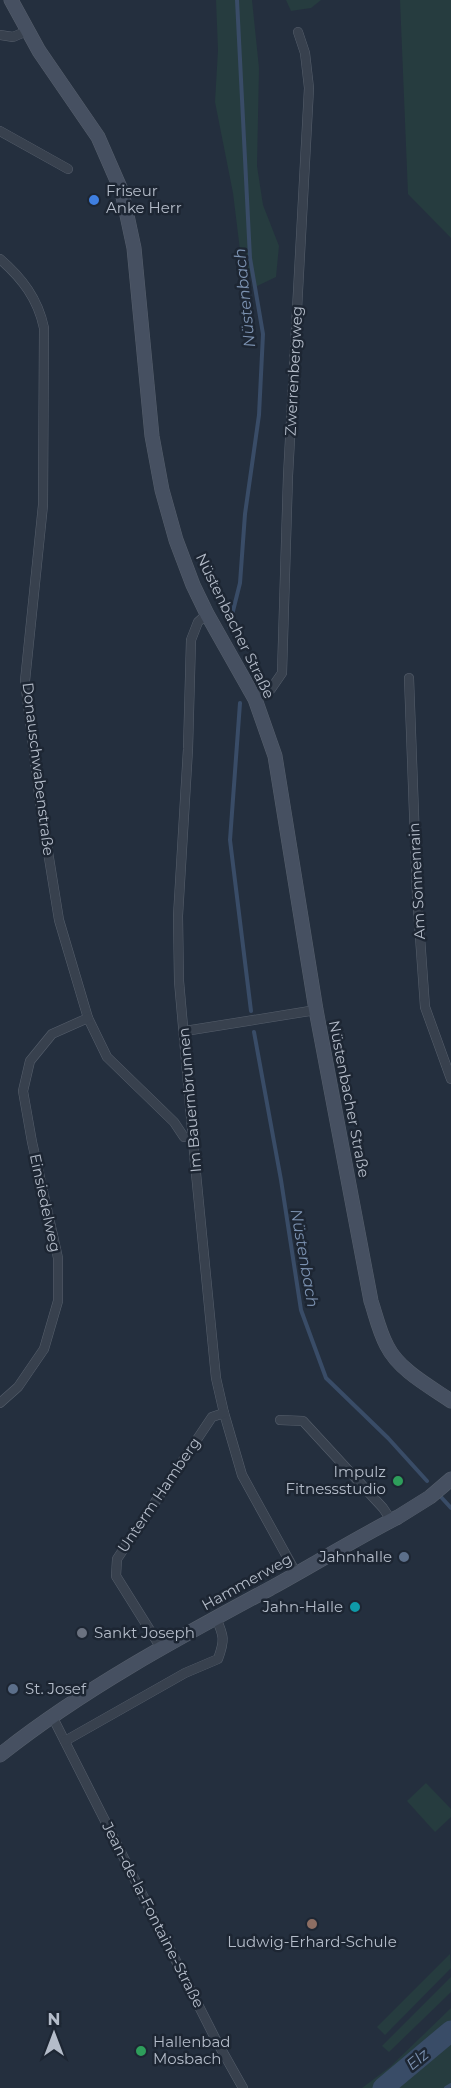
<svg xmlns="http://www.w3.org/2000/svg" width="451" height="2088" font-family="Montserrat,sans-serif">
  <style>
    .green { fill: #263c3f }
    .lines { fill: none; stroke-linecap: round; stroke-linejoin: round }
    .stream { stroke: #394c67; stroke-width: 4 }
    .river { stroke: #394c67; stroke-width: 21 }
    .street-casing { stroke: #565f6c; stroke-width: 10 }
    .secondary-casing { stroke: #565f6c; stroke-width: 15 }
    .street { stroke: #38414e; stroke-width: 9 }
    .secondary { stroke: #465061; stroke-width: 14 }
    .shop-dot { fill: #3f7fe0; stroke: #1d2633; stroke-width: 2 }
    .leisure-dot { fill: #2e9e5b; stroke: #1d2633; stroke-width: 2 }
    .service-dot { fill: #5c6f8a; stroke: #1d2633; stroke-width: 2 }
    .culture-dot { fill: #0f9aa8; stroke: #1d2633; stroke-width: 2 }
    .worship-dot { fill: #6b7280; stroke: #1d2633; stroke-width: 2 }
    .education-dot { fill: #8d6e63; stroke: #1d2633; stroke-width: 2 }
    .labels { text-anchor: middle; stroke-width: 5; stroke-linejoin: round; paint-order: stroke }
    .poi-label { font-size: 15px; fill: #b4bcc9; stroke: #1d2633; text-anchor: start }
    .street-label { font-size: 15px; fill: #b4bcc9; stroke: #1d2633 }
    .water-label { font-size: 16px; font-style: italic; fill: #7c92b1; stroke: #1d2633 }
  </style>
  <rect width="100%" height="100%" fill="#242f3e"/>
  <g class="green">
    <path d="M 216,0 L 252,0 L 259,68 L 257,166 L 263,205 L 279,246 L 276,277 L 255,287 L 240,250 L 233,193 L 215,102 L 218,50 Z"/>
    <path d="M 286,0 L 321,0 L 311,8 L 291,11 Z"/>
    <path d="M 400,0 L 451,0 L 451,238 L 408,194 Z"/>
    <path d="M 426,1783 L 451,1809 L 451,1817 L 435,1832 L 407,1801 Z"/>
    <path d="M 450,1954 L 451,1968 L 385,2035 L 377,2027 Z"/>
    <path d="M 451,1977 L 451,1992 L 389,2052 L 382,2046 Z"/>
    <path d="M 451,2008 L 451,2088 L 362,2088 L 390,2067 Z"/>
  </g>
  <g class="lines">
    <g class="stream">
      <path d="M 229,627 L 240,583 L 245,514 L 259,415 L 263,334 L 250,258 L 237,0"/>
      <path d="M 240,703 L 230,840 L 251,1011"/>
      <path d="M 254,1032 L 281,1180 L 301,1310 L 326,1378 L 388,1438 L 427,1481"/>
      <path d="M 441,1497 L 451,1508"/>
      <path d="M 446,2088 L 451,2085"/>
    </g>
    <path class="river" d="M 383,2088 L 451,2031"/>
    <g class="street-casing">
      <g id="street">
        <path d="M 0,35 L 13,37 L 27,31"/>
        <path d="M 0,131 L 68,169"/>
        <path d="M 0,259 C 22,278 38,299 44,328 L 43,505 L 25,681 L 40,802 L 59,920 L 88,1018 L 107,1057 L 174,1122 L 184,1137 L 193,1137"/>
        <path d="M 207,614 L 198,622 L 191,640 L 188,749 L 178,916 L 179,981 L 195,1163 L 216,1378 L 224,1413 L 242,1475 L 296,1573"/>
        <path d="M 409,678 L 417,895 L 425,1007 L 451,1079"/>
        <path d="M 255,699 L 271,689 L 282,673 L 288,476 L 309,88 L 305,53 L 298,32"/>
        <path d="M 185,1031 L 316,1010"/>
        <path d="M 0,1403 L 18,1387 L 44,1349 L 58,1301 L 58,1258 L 32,1142 L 23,1091 L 30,1061 L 52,1034 L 88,1018"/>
        <path d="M 280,1420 L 303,1421 L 383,1508 L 391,1520"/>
        <path d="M 161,1648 L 116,1576 L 117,1559 L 212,1417 L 224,1413"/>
        <path d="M 52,1716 L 216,2040 L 243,2088"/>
        <path d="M 65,1741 L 185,1673 L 218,1659 C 225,1640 224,1636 216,1618"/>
      </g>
    </g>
    <g class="secondary-casing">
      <g id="secondary">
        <path d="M 11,0 L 39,51 L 98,137 L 122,192 L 134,248 L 152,436 L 162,490 L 176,540 L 193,585 L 207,614 L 255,699 L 275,756 L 316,1010 L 371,1301 C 376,1316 379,1331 387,1346 C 399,1370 429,1386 451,1401"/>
        <path d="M 0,1755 C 83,1689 178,1638 271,1588 C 313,1565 355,1539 398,1517 L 430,1497 L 451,1479"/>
      </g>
    </g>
    <use href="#street" class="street"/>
    <use href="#secondary" class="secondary"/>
  </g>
  <circle class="shop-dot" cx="94" cy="200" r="6"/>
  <g class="leisure-dot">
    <circle cx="398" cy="1481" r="6"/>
    <circle cx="141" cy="2051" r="6"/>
  </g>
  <g class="service-dot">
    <circle cx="404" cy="1557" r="6"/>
    <circle cx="13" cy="1689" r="6"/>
  </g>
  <circle class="culture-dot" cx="355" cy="1607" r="6"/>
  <circle class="worship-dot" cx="82" cy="1633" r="6"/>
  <circle class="education-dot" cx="312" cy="1924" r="6"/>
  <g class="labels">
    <g class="poi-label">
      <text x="106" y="196">Friseur<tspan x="106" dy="17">Anke Herr</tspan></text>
      <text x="386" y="1477" text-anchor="end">Impulz<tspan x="386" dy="17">Fitnessstudio</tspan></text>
      <text x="392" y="1562" text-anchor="end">Jahnhalle</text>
      <text x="343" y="1612" text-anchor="end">Jahn-Halle</text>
      <text x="94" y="1638">Sankt Joseph</text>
      <text x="25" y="1694">St. Josef</text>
      <text x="312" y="1947" text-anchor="middle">Ludwig-Erhard-Schule</text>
      <text x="153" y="2047">Hallenbad<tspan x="153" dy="17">Mosbach</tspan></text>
    </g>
    <g class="street-label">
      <text transform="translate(294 371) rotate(-87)" y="5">Zwerrenbergweg</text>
      <text transform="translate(235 626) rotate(64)" y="5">Nüstenbacher Straße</text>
      <text transform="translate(38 769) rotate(83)" y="5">Donauschwabenstraße</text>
      <text transform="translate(417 881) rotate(-93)" y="5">Am Sonnenrain</text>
      <text transform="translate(349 1099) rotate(79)" y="5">Nüstenbacher Straße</text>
      <text transform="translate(190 1100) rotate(-95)" y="5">Im Bauernbrunnen</text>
      <text transform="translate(45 1203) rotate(78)" y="5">Einsiedelweg</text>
      <text transform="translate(159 1495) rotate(-56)" y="5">Unterm Hamberg</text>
      <text transform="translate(247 1582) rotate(-29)" y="5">Hammerweg</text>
      <text transform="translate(153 1915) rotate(63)" y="5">Jean-de-la-Fontaine-Straße</text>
    </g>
    <g class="water-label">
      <text transform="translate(244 298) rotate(-96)" y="6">Nüstenbach</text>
      <text transform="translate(305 1258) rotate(80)" y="6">Nüstenbach</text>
      <text transform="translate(417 2059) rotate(-40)" y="6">Elz</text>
    </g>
  </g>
  <g transform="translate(54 2034)" stroke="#1d2633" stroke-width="4.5" paint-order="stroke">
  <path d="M0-4.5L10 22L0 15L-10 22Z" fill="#b4bcc9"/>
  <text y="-9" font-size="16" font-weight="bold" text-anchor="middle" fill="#b4bcc9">N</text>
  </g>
</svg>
